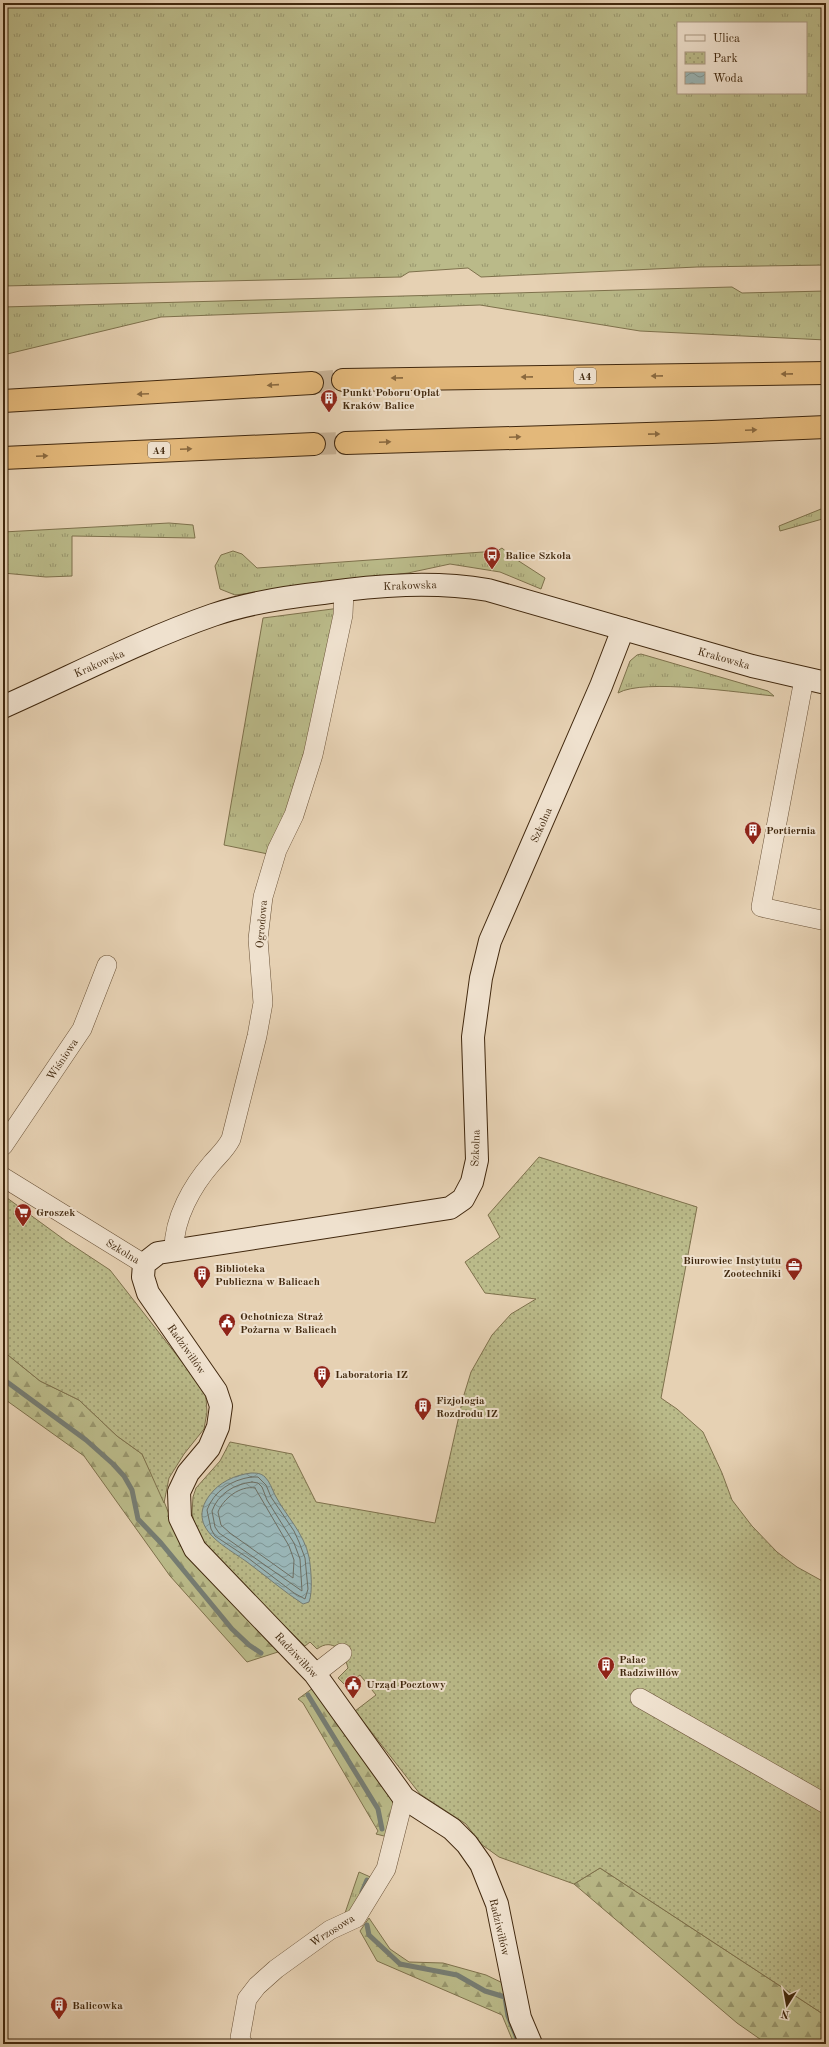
<svg xmlns="http://www.w3.org/2000/svg" width="829" height="2047" font-family="'Old Standard TT',serif">
  <style>
    .grass { fill: url(#grass-tufts); stroke: #7e714c; fill-rule: evenodd }
    .forest { fill: url(#forest-firs); stroke: #7e714c }
    .park { fill: url(#park-dots); stroke: #7e714c }
    .water { fill: url(#water-waves); stroke: #767d73 }
    .lines { fill: none; stroke-linecap: round; stroke-linejoin: round }
    .shore { stroke: #6d6e62; stroke-width: 1 }
    .stream { stroke: #767d73; stroke-width: 5 }
    .highway-tunnel { stroke: #c5af92; stroke-width: 22; stroke-dasharray: 22 11; stroke-linecap: butt }
    .street-casing { stroke: #6a5237; stroke-width: 20 }
    .secondary-casing { stroke: #41280e; stroke-width: 24 }
    .highway-casing { stroke: #41280e; stroke-width: 24 }
    .street { stroke: #efe1ce; stroke-width: 19 }
    .secondary { stroke: #efe1ce; stroke-width: 22 }
    .highway { stroke: #e3b87a; stroke-width: 22 }
    .oneway { fill: #8a693f }
    .labels { text-anchor: middle; stroke-width: 4; stroke-linejoin: round; paint-order: stroke }
    .shield { fill: #efe1ce; stroke: #756048; stroke-width: 1 }
    .shield-label { font-size: 10px; font-weight: bold; fill: #41280e }
    .poi-label { font-size: 11px; font-weight: bold; fill: #41280e; stroke: #efe1ce; text-anchor: start }
    .street-label { font-size: 11px; fill: #41280e; stroke: #efe1ce }
  </style>
  <defs>
    <pattern id="grass-tufts" width="24" height="20" patternUnits="userSpaceOnUse"><rect width="24" height="20" fill="#baba89"/><path d="M3 7l-1-3M5 7V3M7 7l1-3M15 17l-1-3M17 17v-4M19 17l1-3" fill="none" stroke="#99976e"/></pattern>
    <pattern id="forest-firs" width="22" height="20" patternUnits="userSpaceOnUse"><rect width="22" height="20" fill="#baba89"/><path d="M5 1l3.5 6h-7zM16 11l3.5 6h-7z" fill="#99976e"/></pattern>
    <pattern id="park-dots" width="8" height="8" patternUnits="userSpaceOnUse"><rect width="8" height="8" fill="#baba89"/><path d="M2 2h.1M6 6h.1" fill="none" stroke="#99976e" stroke-width="1.8" stroke-linecap="round"/></pattern>
    <pattern id="water-waves" width="16" height="10" patternUnits="userSpaceOnUse"><rect width="16" height="10" fill="#99b5b6"/><path d="M0 5q4-4 8 0t8 0" fill="none" stroke="#7e9392"/></pattern>
  </defs>
  <rect width="100%" height="100%" fill="#e6d1b3"/>
  <filter id="stains"><feTurbulence type="fractalNoise" baseFrequency=".005" numOctaves="4"/><feColorMatrix values="0 0 0 0 .2 0 0 0 0 .09 0 0 0 0 .02 0 0 0 .5 -.17"/></filter>
  <radialGradient id="worn" r=".72"><stop offset=".6" stop-color="#630" stop-opacity="0"/><stop offset="1" stop-color="#630" stop-opacity=".3"/></radialGradient>
  <g class="grass">
    <path d="M 3,3 L 826,3 L 826,265 L 697,267 L 481,277 L 468,268 L 409,272 L 401,277 L 3,286 ZM 678,23 L 806,23 L 806,93 L 678,93 Z"/>
    <path d="M 732,287 L 742,293 L 826,291 L 826,340 L 640,331 L 480,305 L 161,317 L 3,355 L 3,307 Z"/>
    <path d="M 826,507 L 826,518 L 780,531 L 779,526 Z"/>
    <path d="M 169,523 L 193,525 L 195,538 L 72,536 L 72,576 L 46,577 L 3,573 L 3,532 Z"/>
    <path d="M 502,548 L 511,556 L 545,578 L 541,589 L 500,572 L 450,564 L 408,573 L 235,595 L 220,589 L 215,566 L 221,555 L 233,551 L 242,554 L 257,568 L 497,551 Z"/>
    <path d="M 340,608 L 304,773 L 268,854 L 224,845 L 263,618 Z"/>
    <path d="M 641,654 L 768,691 L 774,696 C 741,693 644,678 618,693 L 630,661 L 637,655 Z"/>
    <path d="M 359,1872 L 375,1879 L 360,1907 L 344,1916 Z"/>
  </g>
  <g class="forest">
    <path d="M 3,1351 L 40,1381 L 79,1400 L 117,1436 L 142,1454 L 158,1486 L 181,1545 L 228,1600 L 281,1651 L 247,1662 L 170,1576 L 84,1456 L 3,1398 Z"/>
    <path d="M 313,1688 L 395,1804 L 388,1837 L 376,1834 L 378,1831 L 303,1703 L 298,1699 Z"/>
    <path d="M 600,1868 L 826,2016 L 826,2044 L 767,2044 L 737,2023 L 574,1884 Z"/>
    <path d="M 369,1918 L 390,1949 L 409,1962 L 443,1963 L 486,1975 L 507,1985 L 526,2044 L 514,2044 L 502,2015 L 377,1961 L 360,1931 Z"/>
  </g>
  <g class="park">
    <path d="M 539,1157 L 697,1207 L 661,1398 L 677,1409 L 703,1432 L 722,1473 L 732,1500 L 752,1526 L 777,1552 L 797,1567 L 826,1583 L 826,2016 L 600,1868 L 574,1884 L 499,1857 L 481,1844 L 466,1824 L 420,1794 L 355,1711 L 376,1695 L 360,1675 L 345,1685 L 338,1678 L 348,1668 C 344,1652 333,1637 317,1649 L 310,1642 L 305,1646 L 221,1563 L 202,1539 L 194,1522 L 192,1513 L 193,1497 L 196,1488 L 220,1461 L 230,1442 L 292,1454 L 316,1502 L 435,1523 L 463,1398 L 471,1372 L 492,1335 L 511,1314 L 536,1299 L 485,1293 L 465,1262 L 500,1237 L 488,1215 Z"/>
    <path d="M 3,1195 L 66,1241 L 110,1270 L 193,1376 L 205,1384 L 207,1412 L 204,1429 L 184,1454 L 169,1478 L 164,1503 L 142,1454 L 117,1436 L 79,1400 L 40,1381 L 3,1351 Z"/>
  </g>
  <path class="water" d="M 251,1473 C 256,1473 261,1473 265,1477 C 270,1482 272,1489 275,1495 C 286,1516 304,1533 309,1557 C 311,1568 313,1592 309,1602 L 303,1604 C 283,1591 266,1576 247,1562 C 225,1546 186,1528 209,1496 C 219,1482 235,1475 251,1473 Z"/>
  <g class="lines">
    <g class="shore">
      <path d="M 251,1477 L 258,1477 L 266,1485 L 271,1497 L 294,1531 L 299,1542 L 305,1558 L 308,1589 L 305,1599 L 294,1593 L 248,1558 L 215,1536 L 211,1529 L 207,1510 C 214,1491 231,1480 251,1477 Z"/>
      <path d="M 252,1482 L 258,1483 L 262,1487 L 267,1500 L 294,1543 L 300,1559 L 302,1591 L 219,1533 L 215,1527 L 212,1511 C 218,1494 234,1484 252,1482 Z"/>
      <path d="M 255,1488 L 289,1546 L 294,1560 L 293,1578 L 230,1533 L 221,1525 L 218,1512 C 223,1499 240,1485 255,1488 Z"/>
    </g>
    <g class="stream">
      <path d="M 3,1379 L 86,1440 L 113,1464 L 124,1476 L 132,1490 L 138,1519 L 161,1543 L 232,1629 L 249,1645 L 261,1653"/>
      <path d="M 308,1695 L 378,1809 L 382,1829"/>
      <path d="M 362,1892 L 367,1880"/>
      <path d="M 367,1925 L 369,1935 L 400,1964 L 457,1975 L 485,1991 L 505,1997 L 508,2016 L 519,2043"/>
    </g>
    <g class="highway-tunnel">
      <path d="M 312,383 L 343,380"/>
      <path d="M 314,444 L 346,443"/>
    </g>
    <g class="street-casing">
      <g id="street">
        <path d="M 804,679 L 761,907 L 826,921"/>
        <path d="M 3,1146 L 82,1029 L 107,965"/>
        <path d="M 3,1177 L 144,1264"/>
        <path d="M 174,1249 C 174,1218 192,1186 212,1163 C 219,1155 226,1149 231,1139 L 257,1036 L 263,1003 L 258,939 L 263,897 L 277,850 L 294,815 L 313,755 L 343,615 L 344,590"/>
        <path d="M 315,1674 L 342,1653"/>
        <path d="M 640,1698 L 826,1804"/>
        <path d="M 243,2044 L 240,2038 L 247,1999 L 257,1986 L 276,1969 L 330,1930 L 356,1918 L 386,1869 L 404,1798"/>
      </g>
    </g>
    <g class="secondary-casing">
      <g id="secondary">
        <path d="M 3,707 C 73,676 141,640 213,615 C 248,603 286,597 323,593 C 378,585 433,581 488,590 L 752,666 L 826,683"/>
        <path d="M 531,2044 L 520,2018 L 497,1904 L 481,1864 L 467,1844 L 452,1829 L 404,1798 L 315,1674 L 195,1549 L 180,1518 L 179,1492 L 188,1473 L 209,1448 L 218,1427 L 221,1406 L 216,1391 L 148,1293 L 143,1277 L 144,1264 L 158,1253 L 450,1208 L 463,1199 L 472,1182 L 477,1160 L 473,1037 L 481,978 L 490,941 L 601,686 L 623,629"/>
      </g>
    </g>
    <g class="highway-casing">
      <g id="highway">
        <path d="M 343,380 L 826,373"/>
        <path d="M 3,401 L 312,383"/>
        <path d="M 346,443 L 712,432 L 826,427"/>
        <path d="M 3,458 L 314,444"/>
      </g>
    </g>
    <use href="#street" class="street"/>
    <use href="#secondary" class="secondary"/>
    <use href="#highway" class="highway"/>
  </g>
  <defs><path id="oneway-solid" d="M-6-.8H1V-3.2L6.5 0L1 3.2V.8H-6Z"/></defs>
  <g class="oneway">
    <use href="#oneway-solid" transform="translate(787 374) rotate(179)"/>
    <use href="#oneway-solid" transform="translate(657 376) rotate(179)"/>
    <use href="#oneway-solid" transform="translate(527 377) rotate(179)"/>
    <use href="#oneway-solid" transform="translate(397 378) rotate(179)"/>
    <use href="#oneway-solid" transform="translate(273 385) rotate(176)"/>
    <use href="#oneway-solid" transform="translate(143 394) rotate(177)"/>
    <use href="#oneway-solid" transform="translate(751 430) rotate(-3)"/>
    <use href="#oneway-solid" transform="translate(654 434) rotate(-1)"/>
    <use href="#oneway-solid" transform="translate(515 437) rotate(-2)"/>
    <use href="#oneway-solid" transform="translate(385 442) rotate(-2)"/>
    <use href="#oneway-solid" transform="translate(186 449) rotate(-2)"/>
    <use href="#oneway-solid" transform="translate(42 456) rotate(-3)"/>
  </g>
  <defs>
    <g id="building-pin" transform="scale(0.9)"><path d="M0 17L-7.5 6A9.5 9.5 0 1 1 7.5 6Z" fill="#8f2418" stroke="#efe1ce"/><path d="M-4-6H4V6H1V3H-1V6H-4ZM-2.5-4.3h1.7v1.8h-1.7ZM.8-4.3h1.7v1.8H.8ZM-2.5-1h1.7V.8h-1.7ZM.8-1h1.7V.8H.8Z" fill="#fff"/></g>
    <g id="bus-pin" transform="scale(0.9)"><path d="M0 17L-7.5 6A9.5 9.5 0 1 1 7.5 6Z" fill="#8f2418" stroke="#efe1ce"/><path d="M-5-6H5V4H4V6H2V4H-2V6H-4V4H-5ZM-3.5-4V0h7V-4ZM-3.5 1.2v1.5H-2V1.2ZM2 1.2v1.5H3.5V1.2Z" fill="#fff"/></g>
    <g id="supermarket-pin" transform="scale(0.9)"><path d="M0 17L-7.5 6A9.5 9.5 0 1 1 7.5 6Z" fill="#8f2418" stroke="#efe1ce"/><path d="M-6-5.5h2.5l.6 2H6L4.5 2H-2.5L-4.4-4H-6ZM-1.5 3.2a1.3 1.3 0 1 0 .1 0ZM3 3.2a1.3 1.3 0 1 0 .1 0Z" fill="#fff"/></g>
    <g id="office-pin" transform="scale(0.9)"><path d="M0 17L-7.5 6A9.5 9.5 0 1 1 7.5 6Z" fill="#8f2418" stroke="#efe1ce"/><path d="M-6-3h4V-5.5h4V-3h4V5H-6ZM-1-4.5V-3h2v-1.5ZM-6 0V1H6V0Z" fill="#fff"/></g>
    <g id="civic-pin" transform="scale(0.9)"><path d="M0 17L-7.5 6A9.5 9.5 0 1 1 7.5 6Z" fill="#8f2418" stroke="#efe1ce"/><path d="M-.6-6.5H3V-4.5H.6V-3L4-1V1h2V6H-6V1h2V-1L-.6-3ZM-1.2 2.5V6h2.4V2.5Z" fill="#fff"/></g>
  </defs>
  <g fill-rule="evenodd">
    <use href="#building-pin" x="329" y="398"/>
    <use href="#bus-pin" x="492" y="555"/>
    <use href="#building-pin" x="753" y="830"/>
    <use href="#supermarket-pin" x="23" y="1212"/>
    <use href="#office-pin" x="794" y="1266"/>
    <use href="#building-pin" x="202" y="1274"/>
    <use href="#civic-pin" x="227" y="1322"/>
    <use href="#building-pin" x="322" y="1374"/>
    <use href="#building-pin" x="423" y="1406"/>
    <use href="#building-pin" x="606" y="1665"/>
    <use href="#civic-pin" x="353" y="1684"/>
    <use href="#building-pin" x="59" y="2005"/>
  </g>
  <g class="labels">
    <g class="shield">
      <rect x="574" y="368" width="22" height="16" rx="3"/>
      <rect x="148" y="442" width="22" height="16" rx="3"/>
    </g>
    <g class="shield-label">
      <text x="585" y="380">A4</text>
      <text x="159" y="454">A4</text>
    </g>
    <g class="poi-label">
      <text x="342" y="396">Punkt Poboru Opłat<tspan x="342" dy="13">Kraków Balice</tspan></text>
      <text x="505" y="559">Balice Szkoła</text>
      <text x="766" y="834">Portiernia</text>
      <text x="36" y="1216">Groszek</text>
      <text x="781" y="1264" text-anchor="end">Biurowiec Instytutu<tspan x="781" dy="13">Zootechniki</tspan></text>
      <text x="215" y="1272">Biblioteka<tspan x="215" dy="13">Publiczna w Balicach</tspan></text>
      <text x="240" y="1320">Ochotnicza Straż<tspan x="240" dy="13">Pożarna w Balicach</tspan></text>
      <text x="335" y="1378">Laboratoria IZ</text>
      <text x="436" y="1404">Fizjologia<tspan x="436" dy="13">Rozdrodu IZ</tspan></text>
      <text x="619" y="1663">Pałac<tspan x="619" dy="13">Radziwiłłów</tspan></text>
      <text x="366" y="1688">Urząd Pocztowy</text>
      <text x="72" y="2009">Balicowka</text>
    </g>
    <g class="street-label">
      <text transform="translate(410 585) rotate(-2)" y="4">Krakowska</text>
      <text transform="translate(724 658) rotate(16)" y="4">Krakowska</text>
      <text transform="translate(99 663) rotate(-24)" y="4">Krakowska</text>
      <text transform="translate(541 825) rotate(-66)" y="4">Szkolna</text>
      <text transform="translate(261 924) rotate(-85)" y="4">Ogrodowa</text>
      <text transform="translate(62 1059) rotate(-56)" y="4">Wiśniowa</text>
      <text transform="translate(475 1148) rotate(-88)" y="4">Szkolna</text>
      <text transform="translate(123 1251) rotate(31)" y="4">Szkolna</text>
      <text transform="translate(187 1349) rotate(55)" y="4">Radziwiłłów</text>
      <text transform="translate(297 1655) rotate(47)" y="4">Radziwiłłów</text>
      <text transform="translate(500 1927) rotate(77)" y="4">Radziwiłłów</text>
      <text transform="translate(332 1930) rotate(-32)" y="4">Wrzosowa</text>
    </g>
  </g>
  <rect width="829" height="2047" fill="none" stroke="#e6d1b3" stroke-width="16"/>
  <rect x="4" y="4" width="821" height="2039" fill="none" stroke="#41280e" stroke-width="2"/>
  <rect x="8" y="8" width="813" height="2031" fill="none" stroke="#41280e"/>
  <rect x="677" y="22" width="130" height="72" fill="#efe1ce" stroke="#a99781"/>
  <rect x="685" y="35" width="20" height="6" fill="#efe1ce" stroke="#a99781"/>
  <text x="713" y="42" font-size="12" fill="#41280e">Ulica</text>
  <rect x="685" y="52" width="20" height="12" fill="url(#park-dots)" stroke="#a99781"/>
  <text x="713" y="62" font-size="12" fill="#41280e">Park</text>
  <rect x="685" y="72" width="20" height="12" fill="url(#water-waves)" stroke="#a99781"/>
  <text x="713" y="82" font-size="12" fill="#41280e">Woda</text>
  <g transform="translate(787 2005) rotate(191)" stroke="#efe1ce" stroke-width="3" paint-order="stroke">
  <path d="M0-3L7 15L0 10L-7 15Z" fill="#41280e"/>
  <text y="-6" font-size="11" font-weight="bold" text-anchor="middle" fill="#41280e">N</text>
  </g>
  <rect width="100%" height="100%" filter="url(#stains)"/>
  <rect width="100%" height="100%" fill="url(#worn)"/>
</svg>
